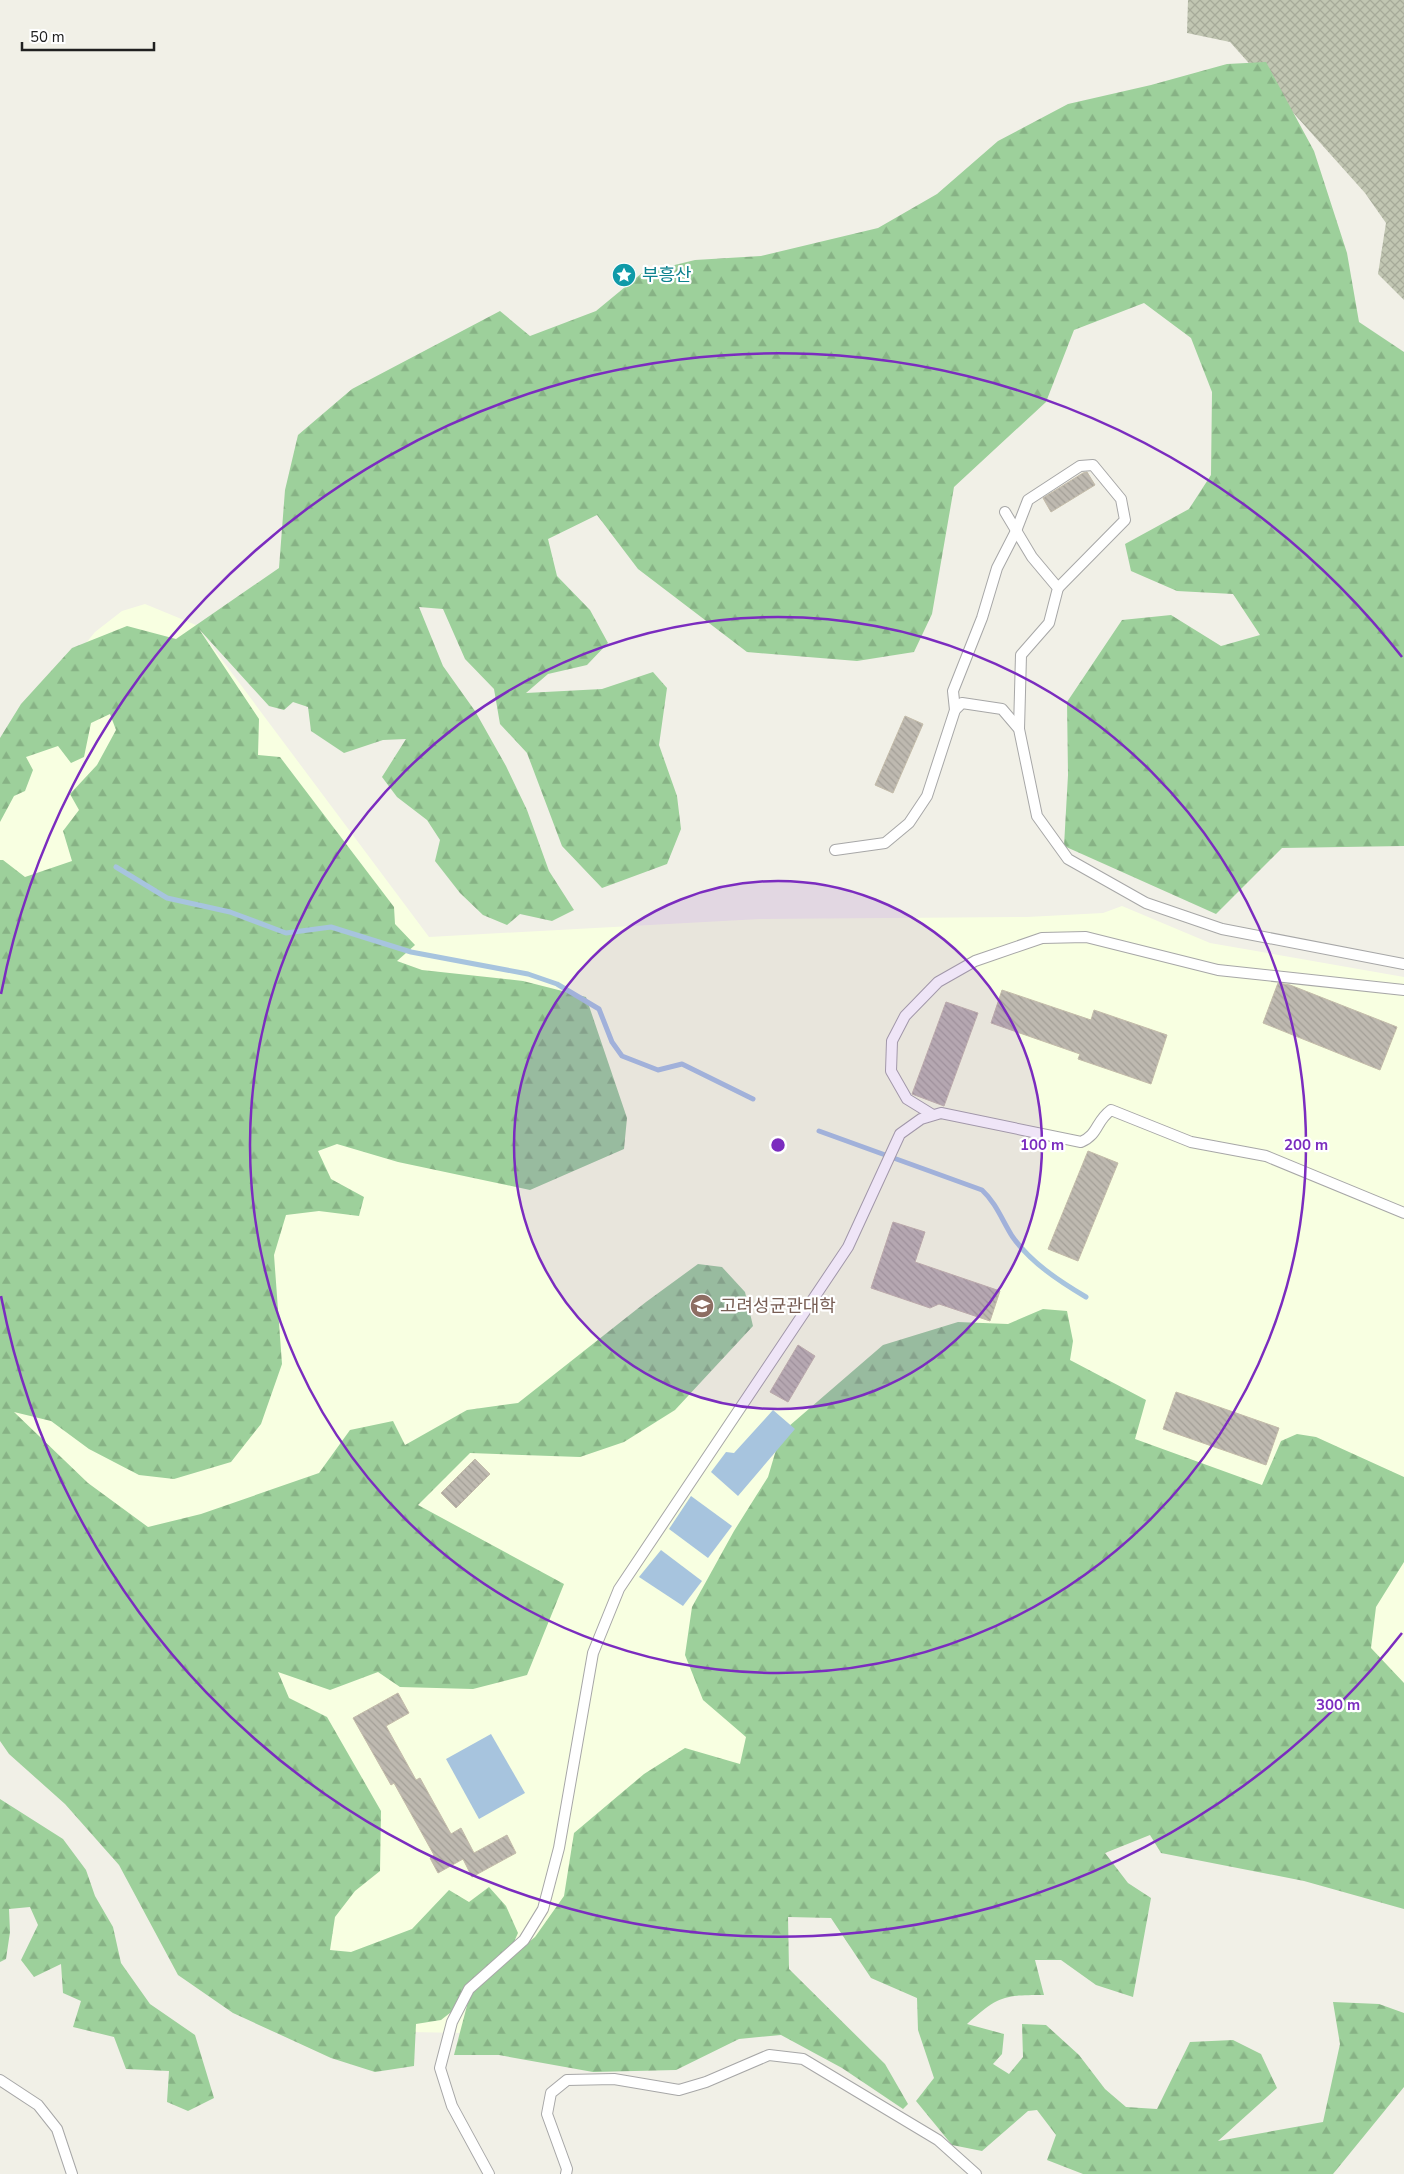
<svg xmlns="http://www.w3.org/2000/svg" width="1404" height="2174" font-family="'Nunito Sans','Noto Sans KR',sans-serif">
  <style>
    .education { fill: #f8ffe1 }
    .construction { fill: url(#construction-cross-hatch) }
    .forest { fill: url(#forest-firs) }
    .water { fill: #a7c4de }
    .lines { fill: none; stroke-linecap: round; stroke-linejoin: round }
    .stream { stroke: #a7c4de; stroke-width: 5 }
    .building { fill: url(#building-back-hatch); stroke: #c3bba9 }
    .lane-casing { stroke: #a7a7a7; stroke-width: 12 }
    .lane { stroke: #fff; stroke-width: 10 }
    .ring { fill: none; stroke: #7b2cbf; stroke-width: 2.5 }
    .labels { text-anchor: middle; stroke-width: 4.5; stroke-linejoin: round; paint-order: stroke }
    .culture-label { font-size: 18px; fill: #0d838f; stroke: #fff; text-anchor: start }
    .education-label { font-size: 18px; fill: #785e54; stroke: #fff; text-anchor: start }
    .centre { fill: #7b2cbf; stroke: #fff; stroke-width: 2.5 }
    .ring-label { font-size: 15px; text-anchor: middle; font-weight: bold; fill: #7b2cbf; stroke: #fff; stroke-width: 4.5; stroke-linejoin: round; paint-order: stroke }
  </style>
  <defs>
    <pattern id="construction-cross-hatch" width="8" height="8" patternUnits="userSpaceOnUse" patternTransform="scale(1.25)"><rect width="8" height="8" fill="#c1c6b2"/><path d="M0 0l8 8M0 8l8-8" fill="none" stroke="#a6aa99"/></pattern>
    <pattern id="forest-firs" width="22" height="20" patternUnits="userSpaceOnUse" patternTransform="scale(1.25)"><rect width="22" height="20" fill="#9dd09b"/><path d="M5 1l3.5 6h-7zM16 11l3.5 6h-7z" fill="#87b285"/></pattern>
    <pattern id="building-back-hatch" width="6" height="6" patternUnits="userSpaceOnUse" patternTransform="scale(1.25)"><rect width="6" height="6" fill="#beb9b0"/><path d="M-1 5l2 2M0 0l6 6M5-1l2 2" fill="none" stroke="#a39f97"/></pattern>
  </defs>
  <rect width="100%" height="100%" fill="#f1f0e7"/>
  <path class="education" d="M 145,604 L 196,625 L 429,937 L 760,919 L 1027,917 L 1103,913 L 1122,906 L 1210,943 L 1404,977 L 1404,1705 L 1334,1637 L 465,2033 L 409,2032 L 0,1634 L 0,748 L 95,632 L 122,611 Z"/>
  <path class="construction" d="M 1188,0 L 1404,0 L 1404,300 L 1378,274 L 1386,223 L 1365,193 L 1230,42 L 1187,33 Z"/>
  <g class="forest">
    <path d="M 1266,62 L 1314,151 L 1347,253 L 1359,322 L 1404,352 L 1404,846 L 1282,848 L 1216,914 L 1064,846 L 1068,775 L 1067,702 L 1122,620 L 1171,615 L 1221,646 L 1260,635 L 1233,594 L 1177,591 L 1131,571 L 1125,544 L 1189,509 L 1211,475 L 1212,392 L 1191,338 L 1144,303 L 1074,330 L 1046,402 L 954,487 L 932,614 L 914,652 L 857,661 L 747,652 L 638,569 L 597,515 L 548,539 L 557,576 L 590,610 L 608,643 L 587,665 L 548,674 L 526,693 L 602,689 L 653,672 L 667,688 L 659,745 L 677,796 L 681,829 L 667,864 L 602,888 L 562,846 L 527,753 L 500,724 L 494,689 L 465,659 L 443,609 L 419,607 L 443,666 L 475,711 L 506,766 L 527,810 L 549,871 L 574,910 L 552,921 L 520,914 L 507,925 L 483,915 L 460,893 L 435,861 L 440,840 L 427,820 L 397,797 L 382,777 L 406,739 L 383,740 L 344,753 L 311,731 L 308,707 L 293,702 L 284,710 L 269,706 L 199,629 L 259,719 L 258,755 L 280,757 L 394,907 L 395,924 L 415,945 L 397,961 L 422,970 L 523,981 L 586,997 L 627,1118 L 624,1149 L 530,1190 L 398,1162 L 337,1144 L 318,1151 L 331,1179 L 364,1197 L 359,1216 L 319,1211 L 286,1215 L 274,1255 L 282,1364 L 261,1424 L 231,1462 L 174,1479 L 139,1475 L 89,1449 L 51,1421 L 14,1412 L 88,1483 L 148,1527 L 201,1514 L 319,1473 L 350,1430 L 393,1421 L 405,1445 L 467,1410 L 518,1403 L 646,1302 L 698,1264 L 722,1267 L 745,1292 L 753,1326 L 675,1410 L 624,1442 L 580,1457 L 470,1453 L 418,1505 L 564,1584 L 527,1675 L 473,1689 L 400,1687 L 378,1672 L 330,1690 L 278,1672 L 289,1698 L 327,1717 L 381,1811 L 380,1871 L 355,1891 L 335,1917 L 330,1950 L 351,1952 L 412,1929 L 449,1890 L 469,1902 L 489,1887 L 506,1906 L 518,1933 L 505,1962 L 535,1937 L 564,1896 L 574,1833 L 644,1774 L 685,1748 L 740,1764 L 746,1737 L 703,1700 L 685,1655 L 692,1607 L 734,1531 L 768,1477 L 781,1433 L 883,1345 L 958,1322 L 1008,1324 L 1043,1309 L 1067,1311 L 1073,1341 L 1070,1360 L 1146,1400 L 1135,1439 L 1262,1485 L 1281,1441 L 1297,1434 L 1316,1437 L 1404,1477 L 1404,1562 L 1376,1607 L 1371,1648 L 1404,1683 L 1404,1909 L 1304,1881 L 1161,1853 L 1150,1835 L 1105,1853 L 1128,1883 L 1151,1898 L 1133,1997 L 1096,1985 L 1061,1960 L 1035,1960 L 1044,1995 C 1003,1995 998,1996 967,2024 L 1004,2034 L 1002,2054 L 993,2064 L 1009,2074 L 1023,2057 L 1022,2024 L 1046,2025 L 1079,2055 L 1105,2089 L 1126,2107 L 1157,2109 L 1190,2042 L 1233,2040 L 1261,2054 L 1277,2088 L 1218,2141 L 1323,2122 L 1340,2044 L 1333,2002 L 1379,2004 L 1404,2013 L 1404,2087 L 1333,2174 L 1083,2174 L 1047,2160 L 1056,2135 L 1037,2110 L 1028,2111 L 982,2151 L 952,2145 L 916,2101 L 934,2078 L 918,2030 L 917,1998 L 871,1978 L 831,1918 L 788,1917 L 789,1969 L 885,2064 L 908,2104 L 903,2109 L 842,2068 L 781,2035 L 739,2039 L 676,2070 L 593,2072 L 499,2055 L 454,2055 L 469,1998 L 441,2020 L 416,2024 L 414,2066 L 375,2072 L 331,2058 L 233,2013 L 178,1975 L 119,1865 L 65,1804 L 9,1754 L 0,1741 L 0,860 L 3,860 L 25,877 L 72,861 L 63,831 L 79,810 L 70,794 L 97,765 L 116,730 L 110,714 L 91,723 L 84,757 L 71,763 L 58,746 L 26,757 L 33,770 L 25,791 L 14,796 L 0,822 L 0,738 L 21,704 L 72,648 L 127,626 L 176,639 L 279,568 L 285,490 L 298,435 L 352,389 L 500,311 L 530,336 L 596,311 L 642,273 L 695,260 L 761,256 L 878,228 L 937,194 L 998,141 L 1068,104 L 1151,85 L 1227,64 Z"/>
    <path d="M 0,1799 L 63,1839 L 86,1870 L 95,1896 L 113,1927 L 121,1963 L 150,2004 L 195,2035 L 214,2098 L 188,2111 L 167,2102 L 169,2071 L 126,2069 L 114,2037 L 73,2027 L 81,2001 L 63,1993 L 61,1964 L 34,1977 L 21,1960 L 38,1925 L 30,1907 L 9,1909 L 10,1932 L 6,1959 L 0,1962 Z"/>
  </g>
  <g class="water">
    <path d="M 773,1410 L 795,1429 L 738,1496 L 711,1472 L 726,1452 L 734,1453 Z"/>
    <path d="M 691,1496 L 732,1526 L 708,1558 L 669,1529 Z"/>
    <path d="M 661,1550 L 702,1581 L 683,1606 L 639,1577 Z"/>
    <path d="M 491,1734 L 525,1793 L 479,1819 L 446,1759 Z"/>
  </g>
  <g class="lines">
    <g class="stream">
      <path d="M 116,867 L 167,898 L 230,912 L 286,933 L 331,927 L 411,952 L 528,974 L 557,984 L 599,1009 L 612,1042 L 622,1056 L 658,1070 L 682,1064 L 753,1099"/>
      <path d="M 819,1131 L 982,1190 C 996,1203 1002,1220 1012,1236 C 1030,1262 1059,1281 1086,1297"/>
    </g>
  </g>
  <g class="building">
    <path d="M 1087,472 L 1095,485 L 1051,512 L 1043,498 L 1083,473 Z"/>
    <path d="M 905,716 L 923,724 L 893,793 L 875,785 Z"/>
    <path d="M 1278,983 L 1290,985 L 1397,1027 L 1380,1070 L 1263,1023 Z"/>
    <path d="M 1002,990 L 1091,1020 L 1094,1010 L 1167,1035 L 1151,1084 L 1078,1059 L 1080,1054 L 991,1023 Z"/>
    <path d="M 946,1002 L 978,1013 L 944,1106 L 912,1094 Z"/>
    <path d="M 1088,1151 L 1118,1163 L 1078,1261 L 1048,1249 Z"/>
    <path d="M 893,1222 L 925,1232 L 915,1262 L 1000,1291 L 990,1321 L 939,1304 L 930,1308 L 871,1288 Z"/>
    <path d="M 798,1345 L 815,1356 L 788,1402 L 770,1392 Z"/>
    <path d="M 1176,1392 L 1279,1428 L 1266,1465 L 1163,1429 Z"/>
    <path d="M 475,1459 L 490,1474 L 456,1508 L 441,1493 Z"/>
    <path d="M 398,1693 L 409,1713 L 386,1726 L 416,1780 L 420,1778 L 451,1834 L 461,1828 L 474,1853 L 507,1835 L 516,1853 L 472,1877 L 463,1859 L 438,1873 L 430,1858 L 434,1855 L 394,1783 L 391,1785 L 353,1718 Z"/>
  </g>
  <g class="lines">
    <g class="lane-casing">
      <g id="lane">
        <path d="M 1005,512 L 1032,557 L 1058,588 L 1049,623 L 1021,655 L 1019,729"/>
        <path d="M 955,710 L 953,691 L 982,618 L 997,568 L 1016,531 L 1028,500 L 1080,466 L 1093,465 L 1121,499 L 1125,520 L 1058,588"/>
        <path d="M 835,850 L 885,843 L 909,823 L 927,796 L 955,710 L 962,703 L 1002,709 L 1019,729 L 1037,816 L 1068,859 L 1146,903 L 1222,929 L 1404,964"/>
        <path d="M 933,1115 L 907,1099 L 891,1071 L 892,1041 L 905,1016 L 938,982 L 975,961 L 1042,938 L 1086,937 L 1218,970 L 1404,990"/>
        <path d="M 0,2080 L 38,2105 L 57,2129 L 72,2174"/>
        <path d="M 489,2174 L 452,2106 L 440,2068 L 452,2022 L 469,1989 L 524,1940 L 543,1909 L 559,1848 L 593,1653 L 619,1589 L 848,1247 L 900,1134 L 921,1119 L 941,1113 L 1081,1142 C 1099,1134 1095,1122 1111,1110 L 1191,1142 L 1266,1156 L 1404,1213"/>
        <path d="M 566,2174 L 567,2169 L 547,2114 L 551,2093 L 567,2080 L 614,2079 L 679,2090 L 706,2082 L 769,2055 L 803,2059 L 938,2140 L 976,2174"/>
      </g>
    </g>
    <use href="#lane" class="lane"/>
  </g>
  <circle cx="778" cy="1145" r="264" fill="#7b2cbf" fill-opacity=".12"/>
  <g class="ring">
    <circle cx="778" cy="1145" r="264"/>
    <circle cx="778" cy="1145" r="528"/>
    <path d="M1402 1633A792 792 0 0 1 1 1296M1 994A792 792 0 0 1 1402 657"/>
  </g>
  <defs>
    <g id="sight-disc" transform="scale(1.25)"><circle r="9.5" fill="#0f9aa8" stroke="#fff"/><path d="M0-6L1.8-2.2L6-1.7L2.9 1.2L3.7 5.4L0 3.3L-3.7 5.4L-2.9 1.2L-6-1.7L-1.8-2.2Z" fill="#fff"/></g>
    <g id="university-disc" transform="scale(1.25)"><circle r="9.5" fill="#8d6e63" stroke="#fff"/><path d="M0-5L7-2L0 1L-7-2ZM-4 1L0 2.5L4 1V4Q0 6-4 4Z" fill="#fff"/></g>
  </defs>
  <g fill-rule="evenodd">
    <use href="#sight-disc" x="624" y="275"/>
    <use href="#university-disc" x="702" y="1306"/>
  </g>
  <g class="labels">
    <g class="culture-label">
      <text x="642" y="281">부흥산</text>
    </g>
    <g class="education-label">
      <text x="720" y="1312">고려성균관대학</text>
    </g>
  </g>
  <circle cx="778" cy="1145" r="8" class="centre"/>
  <g class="ring-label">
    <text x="1042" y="1150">100 m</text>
    <text x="1306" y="1150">200 m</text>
    <text x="1338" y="1710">300 m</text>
  </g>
  <path d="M22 42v8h132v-8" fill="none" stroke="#202020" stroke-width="2.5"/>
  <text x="30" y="42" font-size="15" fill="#202020" stroke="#ffffff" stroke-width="4" paint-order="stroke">50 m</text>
</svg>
